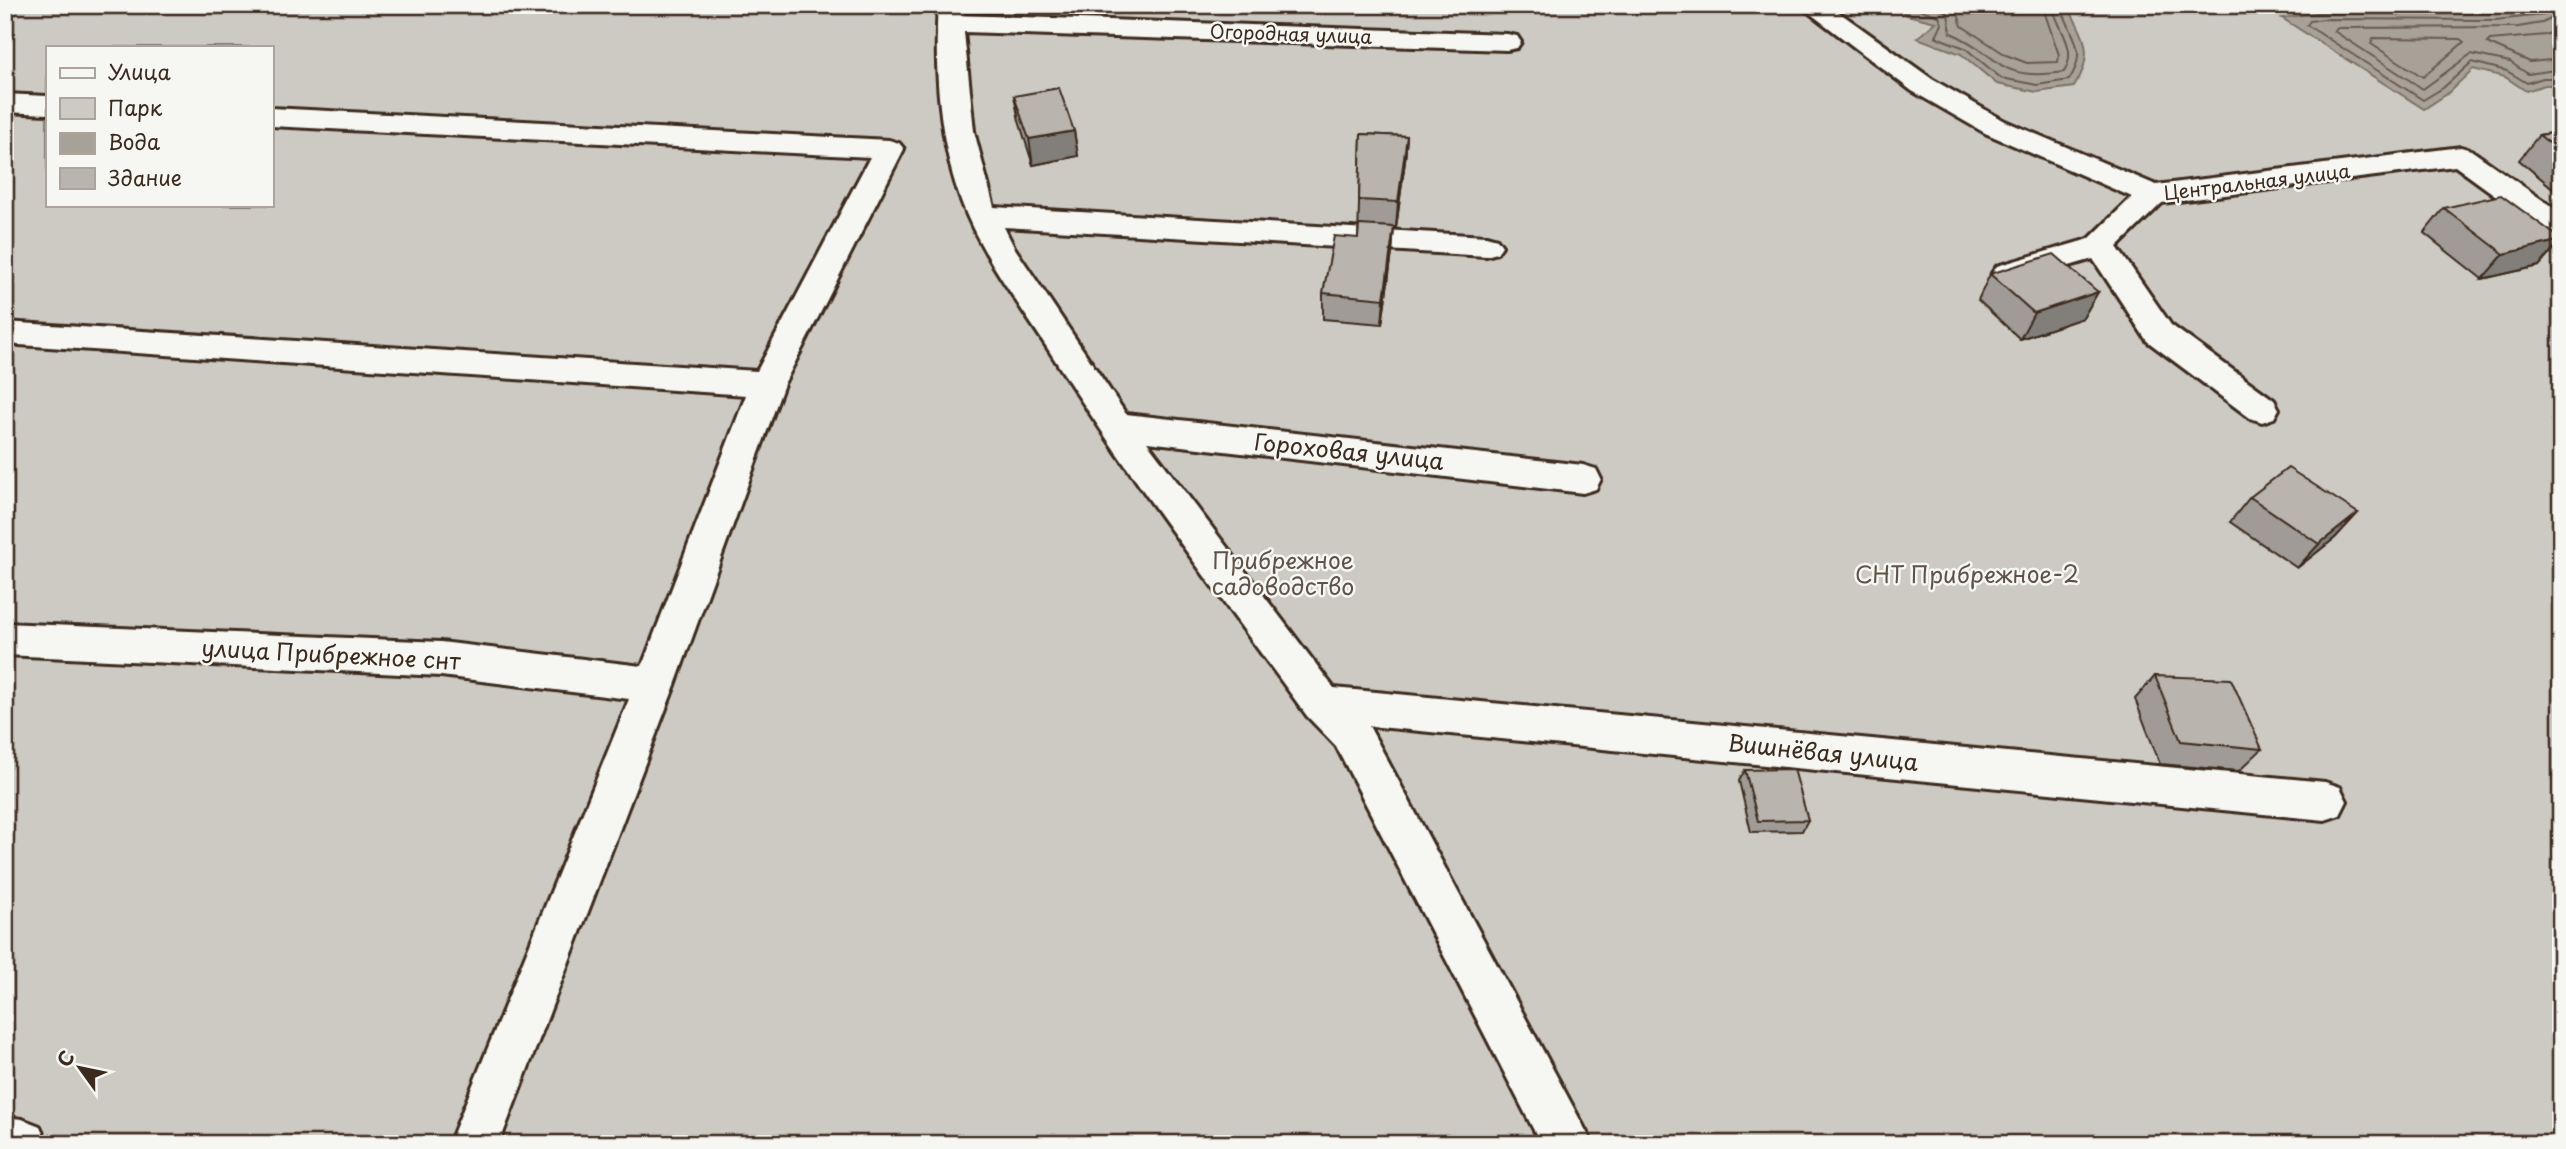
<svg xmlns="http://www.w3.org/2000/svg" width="2566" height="1149" font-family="'Playpen Sans',sans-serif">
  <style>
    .green { fill: #cdcac4; stroke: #847a71; stroke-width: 2; fill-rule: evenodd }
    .water { fill: #a8a198; stroke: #7c7167; stroke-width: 2 }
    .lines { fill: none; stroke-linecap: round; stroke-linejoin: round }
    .shore { stroke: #675a4f; stroke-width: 2 }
    .minor-casing { stroke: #3b2a1e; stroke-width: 6 }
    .minor { fill: #f6f6f2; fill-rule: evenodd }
    .wall { fill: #a09b96; stroke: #3b2a1e; stroke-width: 2 }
    .shaded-wall { fill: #827e7a; stroke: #3b2a1e; stroke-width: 2 }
    .building { fill: #bab4ae; stroke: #3b2a1e; stroke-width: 2 }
    .labels { text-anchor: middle; stroke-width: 5; stroke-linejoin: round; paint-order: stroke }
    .far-street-label { font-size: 19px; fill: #3b2a1e; stroke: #f6f6f2 }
    .street-label { font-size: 23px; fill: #3b2a1e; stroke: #f6f6f2 }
    .park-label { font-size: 23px; fill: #605248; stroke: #f6f6f2 }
  </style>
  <rect width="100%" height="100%" fill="#ebeae5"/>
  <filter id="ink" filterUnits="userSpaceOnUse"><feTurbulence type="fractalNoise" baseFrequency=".0143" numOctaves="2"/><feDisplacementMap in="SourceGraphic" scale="14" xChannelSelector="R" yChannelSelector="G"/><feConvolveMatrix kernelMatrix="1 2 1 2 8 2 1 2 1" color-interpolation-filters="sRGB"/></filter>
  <g filter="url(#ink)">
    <path class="green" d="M 5,5 L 2561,5 L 2561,1144 L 5,1144 ZM 47,47 L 271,47 L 271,205 L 47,205 Z"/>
    <g class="water">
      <path d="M 1894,5 L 2067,5 C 2084,37 2096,53 2074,87 L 2037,92 L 1997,84 L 1961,54 L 1917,38 L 1936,22 L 1907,15 Z"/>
      <path d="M 2561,7 L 2561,85 L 2545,85 L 2526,91 L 2505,77 L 2473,69 L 2447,94 L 2424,109 L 2282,18 L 2323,12 L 2495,13 Z"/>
    </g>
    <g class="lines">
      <g class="shore">
        <path d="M 1906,5 L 1939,16 L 1942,24 L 1936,37 L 1965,48 L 2001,78 L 2037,85 L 2069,80 C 2090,48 2069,36 2061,5"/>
        <path d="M 1935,5 L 1948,14 L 1951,33 C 2004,56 1994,82 2064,72 C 2079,48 2057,29 2052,5"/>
        <path d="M 1955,5 L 1962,26 L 2006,55 L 2027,63 L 2058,62 L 2059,55 L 2042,5"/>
        <path d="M 2550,5 L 2544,15 L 2495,20 L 2323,19 L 2310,21 L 2307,25 L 2423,100 L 2443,88 L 2472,62 L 2507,71 L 2527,83 L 2543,78 L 2561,78"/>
        <path d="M 2559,5 L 2555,17 L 2542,23 L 2518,27 L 2338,28 L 2334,31 L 2423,89 L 2471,54 L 2510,62 L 2528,74 L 2561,69"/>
        <path d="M 2561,27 L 2546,35 L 2490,40 L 2487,43 L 2530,62 L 2561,59"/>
        <path d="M 2373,38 L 2460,39 L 2464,42 L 2423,77 L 2371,44 Z"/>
      </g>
      <g class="minor-casing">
        <g id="minor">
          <path d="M 938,5 L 964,5 L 964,15 L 1507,34 L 1517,36 L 1521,42 L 1517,48 L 1507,50 L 964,32 L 974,131 L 994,207 L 1486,236 L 1497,239 L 1502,246 L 1497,253 L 1486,256 L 1004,227 L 1014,247 L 1126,414 L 1583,465 L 1596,469 L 1601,479 L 1596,489 L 1583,493 L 1147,442 L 1334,688 L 2325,782 L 2340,787 L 2347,801 L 2340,815 L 2325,820 L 1369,726 L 1593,1144 L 1541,1144 L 1336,746 L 1307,716 C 1219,595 1128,476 1048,349 C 1018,302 982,256 962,203 C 939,143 934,68 938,5 Z"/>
          <path d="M 1799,5 L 1829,5 L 1932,79 L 2005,121 L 2156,185 L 2461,147 L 2471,150 L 2561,213 L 2561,238 L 2550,235 L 2455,166 L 2162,203 L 2117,247 L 2171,325 L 2274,400 L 2279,409 L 2274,418 L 2262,422 L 2250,418 L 2147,341 L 2093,259 L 2008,284 L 1997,280 L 1992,273 L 1997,266 L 2089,239 L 2132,197 L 1985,133 L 1912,91 Z"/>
          <path d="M 5,94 L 47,96 L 47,114 L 5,112 Z"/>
          <path d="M 271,108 L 889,140 L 899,143 L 904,149 L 784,384 L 675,685 L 499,1144 L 449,1144 L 629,699 L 441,676 L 5,655 L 5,623 L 441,642 L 642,666 L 746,395 L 5,344 L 5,322 L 757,371 L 870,157 L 271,126 Z"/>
          <path d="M 5,1117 L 22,1119 L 40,1126 L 47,1144 L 5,1144 Z"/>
        </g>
      </g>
      <use href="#minor" class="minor"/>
    </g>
    <g class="wall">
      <path d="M 1014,96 L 1074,131 L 1078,156 L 1033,165 L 1019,121 Z"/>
      <path d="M 2561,132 L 2561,195 L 2519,160 L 2539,135 Z"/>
      <path d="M 1361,134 L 1407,136 L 1405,161 L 1396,228 L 1394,228 L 1392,253 L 1382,324 L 1323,319 L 1323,293 L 1358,238 Z"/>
      <path d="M 2444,208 L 2561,239 L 2561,241 L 2539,266 L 2482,279 L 2424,233 Z"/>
      <path d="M 1990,274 L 2098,292 L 2083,318 L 2020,339 L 1978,300 Z"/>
      <path d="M 2250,497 L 2358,513 L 2335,538 L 2297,568 L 2230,522 Z"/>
      <path d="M 2561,546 L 2561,559 L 2554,555 Z"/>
      <path d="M 2155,676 L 2262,749 L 2239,771 L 2160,764 L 2135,699 Z"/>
      <path d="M 1745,770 L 1808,820 L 1802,831 L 1751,832 L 1739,781 Z"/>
    </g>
    <g class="shaded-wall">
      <path d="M 1074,131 L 1078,156 L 1033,165 L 1029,139 Z"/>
      <path d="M 1407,136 L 1405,161 L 1396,228 L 1398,202 Z"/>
      <path d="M 1394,227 L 1392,253 L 1382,324 L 1384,299 Z"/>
      <path d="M 2561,240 L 2539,266 L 2482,279 L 2504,254 Z"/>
      <path d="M 2098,292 L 2083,318 L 2020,339 L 2034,313 Z"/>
      <path d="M 2358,513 L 2335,538 L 2297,568 L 2319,544 Z"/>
    </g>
    <g class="building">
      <path d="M 1059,88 L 1074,131 L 1029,139 L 1014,96 Z"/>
      <path d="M 2561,132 L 2561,152 L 2539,135 Z"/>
      <path d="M 1361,134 L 1407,136 L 1398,202 L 1359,200 Z"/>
      <path d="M 2501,195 L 2561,239 L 2561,240 L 2504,254 L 2444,208 Z"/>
      <path d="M 1359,225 L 1394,227 L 1384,299 L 1323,293 L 1334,236 L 1358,238 Z"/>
      <path d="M 2054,254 L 2098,292 L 2034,313 L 1990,274 Z"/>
      <path d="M 2288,468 L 2358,513 L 2319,544 L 2250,497 Z"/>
      <path d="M 2155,676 L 2231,679 L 2262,749 L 2181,741 Z"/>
      <path d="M 1794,769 L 1808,820 L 1758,821 L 1745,770 Z"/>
    </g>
  </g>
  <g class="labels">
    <g class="far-street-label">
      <text transform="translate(1291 34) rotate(2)" y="7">Огородная улица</text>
      <text transform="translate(2257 182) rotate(-7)" y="7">Центральная улица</text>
    </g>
    <g class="street-label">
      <text transform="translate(1349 452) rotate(6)" y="8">Гороховая улица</text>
      <text transform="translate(331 655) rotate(3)" y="8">улица Прибрежное снт</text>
      <text transform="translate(1823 753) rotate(6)" y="8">Вишнёвая улица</text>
    </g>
    <g class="park-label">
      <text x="1283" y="569">Прибрежное<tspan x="1283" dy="26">садоводство</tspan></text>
      <text x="1967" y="583">СНТ Прибрежное-2</text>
    </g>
  </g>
  <rect width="2566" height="1149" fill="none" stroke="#f6f6f2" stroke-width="28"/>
  <rect x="14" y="14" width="2538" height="1121" fill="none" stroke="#3b2a1e" stroke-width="2.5" filter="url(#ink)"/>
  <rect x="46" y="46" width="228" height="161" fill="#f6f6f2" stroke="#aba49d" stroke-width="2"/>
  <rect x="60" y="68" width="35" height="10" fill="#f6f6f2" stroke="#aba49d" stroke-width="2"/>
  <text x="108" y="80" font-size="21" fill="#3b2a1e">Улица</text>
  <rect x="60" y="98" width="35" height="21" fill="#cdcac4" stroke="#aba49d" stroke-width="2"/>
  <text x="108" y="116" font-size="21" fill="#3b2a1e">Парк</text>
  <rect x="60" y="133" width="35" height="21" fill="#a8a198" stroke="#aba49d" stroke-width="2"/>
  <text x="108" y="150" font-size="21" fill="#3b2a1e">Вода</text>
  <rect x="60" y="168" width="35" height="21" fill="#bab4ae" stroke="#aba49d" stroke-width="2"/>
  <text x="108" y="186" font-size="21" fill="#3b2a1e">Здание</text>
  <g transform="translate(80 1068) rotate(303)" stroke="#f6f6f2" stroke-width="5" paint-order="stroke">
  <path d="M0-5L12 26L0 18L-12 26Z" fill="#3b2a1e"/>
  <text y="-10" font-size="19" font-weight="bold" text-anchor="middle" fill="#3b2a1e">С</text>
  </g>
</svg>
